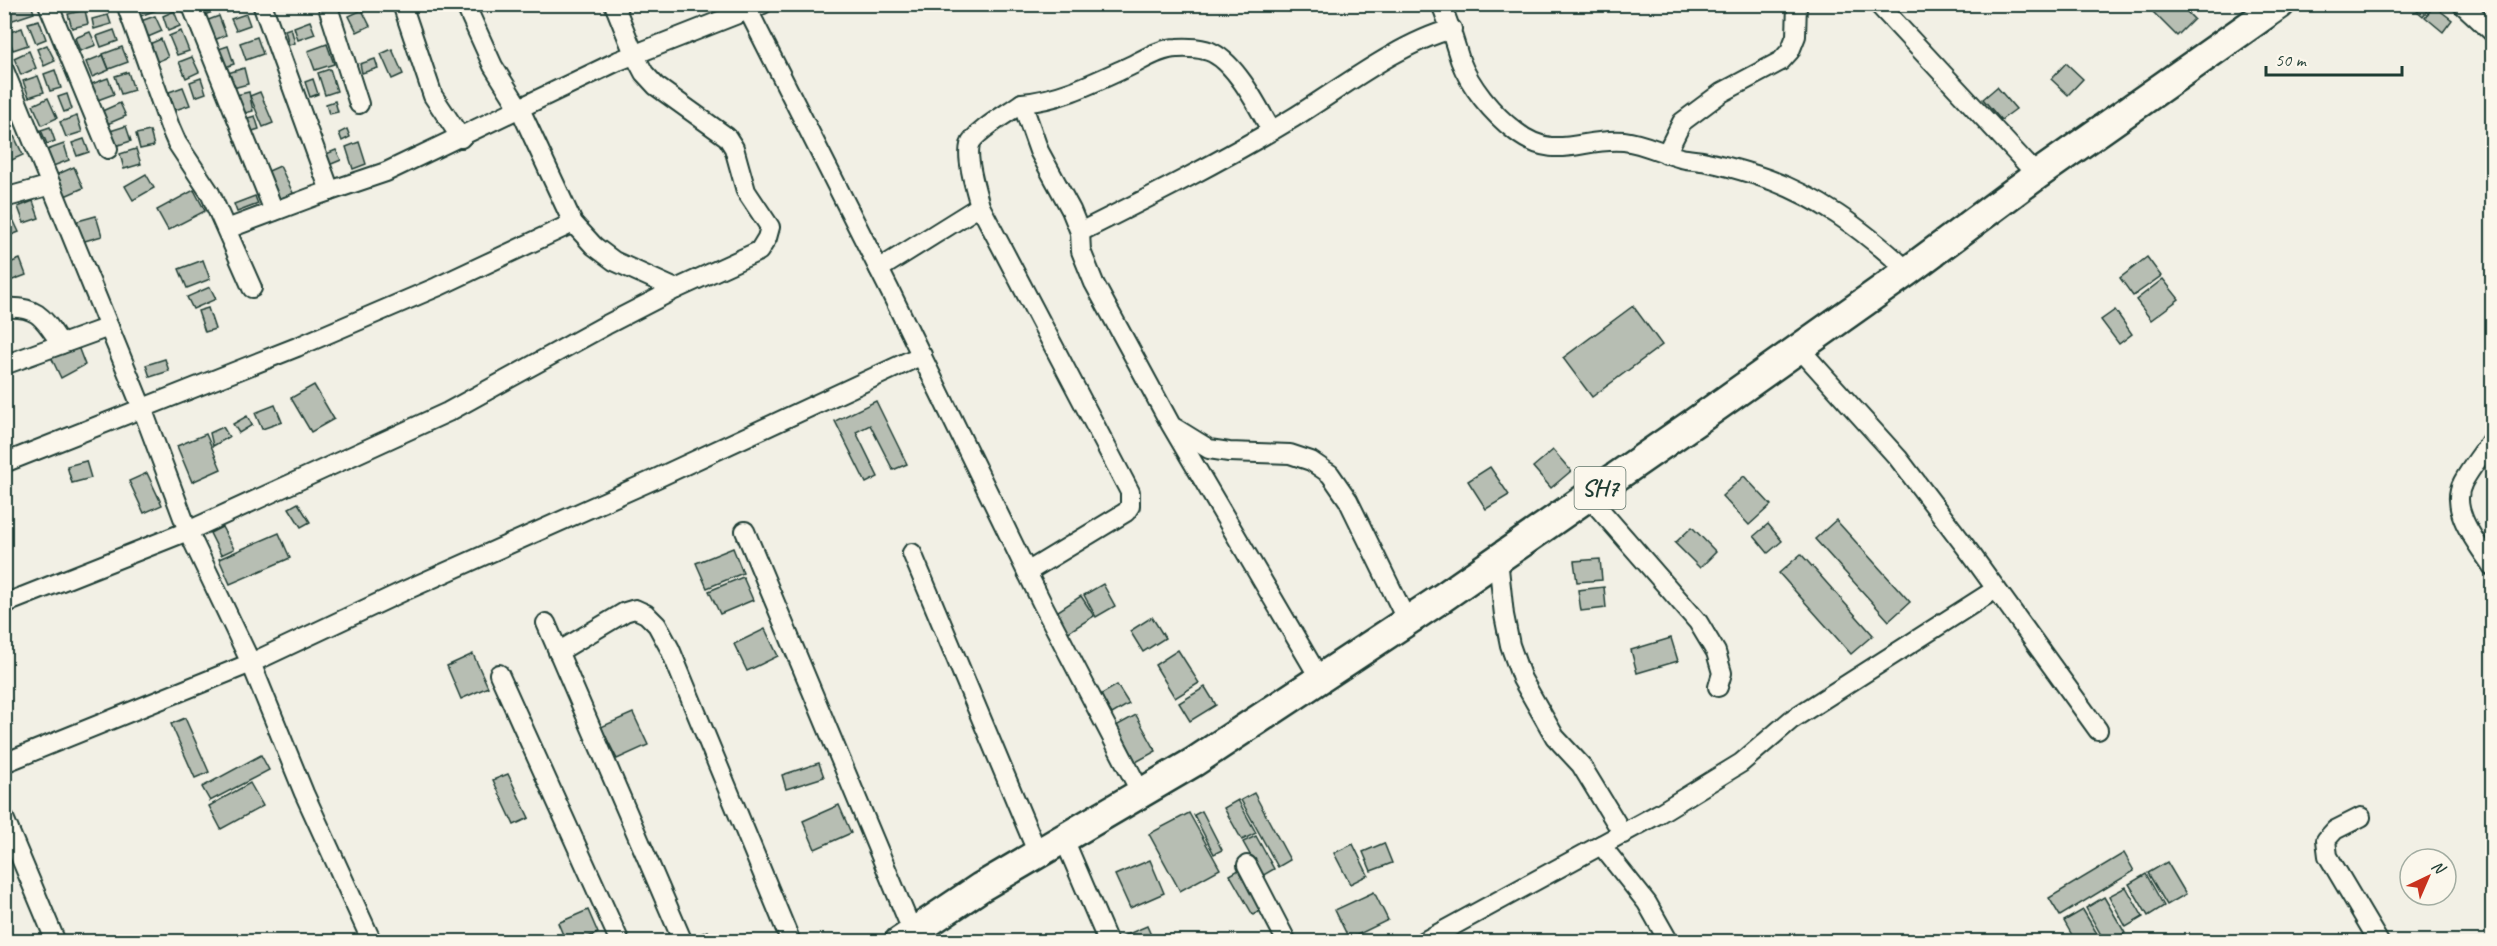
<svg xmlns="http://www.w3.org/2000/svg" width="2497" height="946" font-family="Caveat,sans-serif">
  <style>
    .building { fill: #b7beb3; stroke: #1f3d34; stroke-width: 1.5 }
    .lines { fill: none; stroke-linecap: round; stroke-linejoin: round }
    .street-casing { stroke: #1f3d34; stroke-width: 22 }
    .primary-casing { stroke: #1f3d34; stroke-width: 33 }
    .street { stroke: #fbf7ec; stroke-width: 18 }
    .primary { stroke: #fbf7ec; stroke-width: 28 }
    .labels { text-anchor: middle; stroke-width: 4.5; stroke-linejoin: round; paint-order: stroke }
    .shield { fill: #fbf7ec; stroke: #61756b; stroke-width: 1.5 }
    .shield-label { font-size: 24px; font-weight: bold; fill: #1f3d34 }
  </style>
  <rect width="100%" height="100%" fill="#f2f0e5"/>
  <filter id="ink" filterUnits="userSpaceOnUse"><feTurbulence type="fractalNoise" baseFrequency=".0167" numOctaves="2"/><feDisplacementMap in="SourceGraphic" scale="12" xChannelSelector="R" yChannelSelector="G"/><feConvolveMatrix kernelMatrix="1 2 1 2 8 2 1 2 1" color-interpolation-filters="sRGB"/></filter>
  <g filter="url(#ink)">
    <g class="building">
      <path d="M 20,4 L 31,4 L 34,13 L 4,23 L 4,10 Z"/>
      <path d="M 133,4 L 153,4 L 156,10 L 138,17 Z"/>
      <path d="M 213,4 L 215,11 L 199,17 L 195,5 Z"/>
      <path d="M 225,4 L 235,4 L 236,10 L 227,12 Z"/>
      <path d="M 2145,4 L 2179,4 L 2194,19 L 2177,36 Z"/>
      <path d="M 2409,4 L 2432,4 L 2423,16 Z"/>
      <path d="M 2465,4 L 2492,4 L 2492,21 Z"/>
      <path d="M 2434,6 L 2452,20 L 2443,32 L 2425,17 Z"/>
      <path d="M 85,10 L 88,24 L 72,28 L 68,14 Z"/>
      <path d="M 362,10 L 370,26 L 357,32 L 349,16 Z"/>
      <path d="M 174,11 L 180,26 L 168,31 L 163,16 Z"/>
      <path d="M 246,14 L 250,25 L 236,30 L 231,19 Z"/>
      <path d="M 108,15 L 111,24 L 94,29 L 92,19 Z"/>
      <path d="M 155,16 L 162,31 L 148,37 L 141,21 Z"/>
      <path d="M 219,16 L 226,35 L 210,42 L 203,22 Z"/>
      <path d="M 39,20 L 46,39 L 36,43 L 28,23 Z"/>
      <path d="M 310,21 L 315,34 L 298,40 L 294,27 Z"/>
      <path d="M 22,28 L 28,45 L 13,50 L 7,33 Z"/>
      <path d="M 291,28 L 295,43 L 289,45 L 285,30 Z"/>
      <path d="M 114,30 L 118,41 L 101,47 L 97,36 Z"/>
      <path d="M 181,31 L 189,51 L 177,55 L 169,36 Z"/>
      <path d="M 90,32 L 96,45 L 80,51 L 75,38 Z"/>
      <path d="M 257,37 L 263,54 L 246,60 L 240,43 Z"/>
      <path d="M 161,39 L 168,57 L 154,63 L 147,45 Z"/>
      <path d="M 327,44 L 334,64 L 315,70 L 308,51 Z"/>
      <path d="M 47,45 L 55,61 L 44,66 L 37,49 Z"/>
      <path d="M 228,46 L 234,64 L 222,68 L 216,50 Z"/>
      <path d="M 122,47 L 128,62 L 109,69 L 103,54 Z"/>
      <path d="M 392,49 L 403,74 L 392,79 L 381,54 Z"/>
      <path d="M 29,51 L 36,68 L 21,75 L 14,58 Z"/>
      <path d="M 103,55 L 109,70 L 92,77 L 86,62 Z"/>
      <path d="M 192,57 L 199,72 L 186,78 L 179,62 Z"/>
      <path d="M 375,59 L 378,68 L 362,73 L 360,64 Z"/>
      <path d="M 2066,63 L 2083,79 L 2068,95 L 2051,79 Z"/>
      <path d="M 244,68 L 248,84 L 233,88 L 228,73 Z"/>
      <path d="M 330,69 L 337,91 L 325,95 L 318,73 Z"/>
      <path d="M 55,70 L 61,88 L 50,91 L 44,74 Z"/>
      <path d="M 128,72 L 134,90 L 121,94 L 115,76 Z"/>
      <path d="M 38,76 L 44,92 L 29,97 L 23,81 Z"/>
      <path d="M 108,78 L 114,94 L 95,101 L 89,85 Z"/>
      <path d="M 201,78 L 206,93 L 195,97 L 190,82 Z"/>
      <path d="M 313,79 L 318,94 L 310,97 L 305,82 Z"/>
      <path d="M 183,87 L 190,105 L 175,110 L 169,92 Z"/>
      <path d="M 1997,87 L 2016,109 L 2001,120 L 1983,99 Z"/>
      <path d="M 249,92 L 253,111 L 237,115 L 232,96 Z"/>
      <path d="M 260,92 L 273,123 L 263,127 L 250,96 Z"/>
      <path d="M 67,94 L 72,109 L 64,112 L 58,97 Z"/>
      <path d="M 48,98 L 57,118 L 42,125 L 33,105 Z"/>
      <path d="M 335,101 L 338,112 L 329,114 L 326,104 Z"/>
      <path d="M 120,103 L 126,116 L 105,125 L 100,112 Z"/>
      <path d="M 4,112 L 13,130 L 4,134 Z"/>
      <path d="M 77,116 L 82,132 L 66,137 L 60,122 Z"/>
      <path d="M 255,116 L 259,129 L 246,133 L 241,120 Z"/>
      <path d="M 126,126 L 131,141 L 112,147 L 107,132 Z"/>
      <path d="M 50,127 L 55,141 L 47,144 L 41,130 Z"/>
      <path d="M 347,129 L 350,137 L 342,141 L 339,133 Z"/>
      <path d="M 150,131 L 154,146 L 140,149 L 136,134 Z"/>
      <path d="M 14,136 L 23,155 L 5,163 L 4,140 Z"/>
      <path d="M 84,139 L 89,152 L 77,156 L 72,143 Z"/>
      <path d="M 359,142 L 366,164 L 353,169 L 346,147 Z"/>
      <path d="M 64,144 L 69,160 L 53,166 L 47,150 Z"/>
      <path d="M 136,149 L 141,164 L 124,169 L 120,154 Z"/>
      <path d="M 336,150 L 341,160 L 329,165 L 324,155 Z"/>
      <path d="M 280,166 L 294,195 L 276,204 L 262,174 Z"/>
      <path d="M 74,167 L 83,188 L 65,196 L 56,175 Z"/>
      <path d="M 146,174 L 154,188 L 133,200 L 125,186 Z"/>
      <path d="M 194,190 L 205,211 L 168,230 L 157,210 Z"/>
      <path d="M 255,196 L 258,204 L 237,212 L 234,204 Z"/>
      <path d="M 33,201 L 39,218 L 24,223 L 18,207 Z"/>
      <path d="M 11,215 L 19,232 L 4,238 L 4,218 Z"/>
      <path d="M 96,216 L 102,236 L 81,242 L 74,222 Z"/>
      <path d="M 2147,257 L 2161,276 L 2133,296 L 2120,278 Z"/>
      <path d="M 20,259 L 26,275 L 10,281 L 4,265 Z"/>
      <path d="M 203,260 L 210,279 L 187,288 L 179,269 Z"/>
      <path d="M 2163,279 L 2179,299 L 2151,320 L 2136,300 Z"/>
      <path d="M 210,287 L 216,299 L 193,309 L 187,297 Z"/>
      <path d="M 1633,306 L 1662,345 L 1592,397 L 1563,358 Z"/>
      <path d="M 208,308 L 215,329 L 205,332 L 198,311 Z"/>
      <path d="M 2115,310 L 2132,334 L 2119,344 L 2101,320 Z"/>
      <path d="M 77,344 L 85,365 L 61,378 L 50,355 Z"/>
      <path d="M 165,359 L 169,371 L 150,377 L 146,365 Z"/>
      <path d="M 314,385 L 334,419 L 311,432 L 291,398 Z"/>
      <path d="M 876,401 L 907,464 L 893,470 L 870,425 L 856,432 L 878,477 L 866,483 L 835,421 Z"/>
      <path d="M 275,405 L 282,422 L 262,429 L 255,413 Z"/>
      <path d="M 247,416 L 252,425 L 239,433 L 233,424 Z"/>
      <path d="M 223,427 L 229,437 L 213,446 L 210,433 Z"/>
      <path d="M 206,434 L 221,469 L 192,482 L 177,446 Z"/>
      <path d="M 1553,450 L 1571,471 L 1551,488 L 1533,467 Z"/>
      <path d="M 86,461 L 91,478 L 72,483 L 67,466 Z"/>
      <path d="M 1490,467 L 1509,495 L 1486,509 L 1468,481 Z"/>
      <path d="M 147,473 L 162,505 L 144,513 L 129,481 Z"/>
      <path d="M 1744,476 L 1771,505 L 1749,525 L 1722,496 Z"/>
      <path d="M 298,503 L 310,522 L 301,527 L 289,508 Z"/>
      <path d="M 1836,520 L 1910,602 L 1889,621 L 1815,539 Z"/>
      <path d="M 1768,524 L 1782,541 L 1768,553 L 1754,536 Z"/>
      <path d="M 222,527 L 234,549 L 221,555 L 210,533 Z"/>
      <path d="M 1692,527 L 1716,552 L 1700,568 L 1675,543 Z"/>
      <path d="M 279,533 L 290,558 L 230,584 L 219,559 Z"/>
      <path d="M 733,548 L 743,573 L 707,588 L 696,563 Z"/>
      <path d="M 1801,554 L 1873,635 L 1851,654 L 1779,573 Z"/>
      <path d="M 1600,559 L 1602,580 L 1577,582 L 1574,561 Z"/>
      <path d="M 743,577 L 753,600 L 720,614 L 709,591 Z"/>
      <path d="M 1103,584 L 1115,606 L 1096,617 L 1084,595 Z"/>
      <path d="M 1604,587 L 1606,608 L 1581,611 L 1578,590 Z"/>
      <path d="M 1081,596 L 1094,616 L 1067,633 L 1055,613 Z"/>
      <path d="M 1152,617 L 1165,638 L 1143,652 L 1130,631 Z"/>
      <path d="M 765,629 L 778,656 L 747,671 L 734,644 Z"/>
      <path d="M 1671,638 L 1678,661 L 1637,673 L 1631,650 Z"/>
      <path d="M 1178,650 L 1199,683 L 1175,698 L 1155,665 Z"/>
      <path d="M 473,654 L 488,687 L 461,699 L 447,666 Z"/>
      <path d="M 1117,685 L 1129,704 L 1112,714 L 1100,695 Z"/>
      <path d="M 1205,687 L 1216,705 L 1190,721 L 1179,703 Z"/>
      <path d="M 633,713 L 648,745 L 617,759 L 601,727 Z"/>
      <path d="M 1136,715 L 1156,751 L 1136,762 L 1116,726 Z"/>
      <path d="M 185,718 L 209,772 L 195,778 L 171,724 Z"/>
      <path d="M 261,755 L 269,770 L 210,801 L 202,787 Z"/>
      <path d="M 819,763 L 824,777 L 786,789 L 782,775 Z"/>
      <path d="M 508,774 L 529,818 L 514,825 L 493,780 Z"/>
      <path d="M 250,783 L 263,806 L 221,829 L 209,806 Z"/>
      <path d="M 1254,793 L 1290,860 L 1278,867 L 1241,800 Z"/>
      <path d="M 1238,800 L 1256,833 L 1242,840 L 1224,808 Z"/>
      <path d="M 839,805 L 851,833 L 815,849 L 803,821 Z"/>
      <path d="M 1202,811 L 1222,850 L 1214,854 L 1194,815 Z"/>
      <path d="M 1189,813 L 1220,869 L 1180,891 L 1149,834 Z"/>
      <path d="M 1256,836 L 1274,869 L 1262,876 L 1243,842 Z"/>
      <path d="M 1384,843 L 1392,863 L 1371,871 L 1363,852 Z"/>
      <path d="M 1353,844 L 1368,875 L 1350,884 L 1334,853 Z"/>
      <path d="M 2124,853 L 2134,871 L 2060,916 L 2049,898 Z"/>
      <path d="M 1150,860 L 1164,893 L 1130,908 L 1115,875 Z"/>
      <path d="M 2167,862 L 2186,894 L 2167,905 L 2148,873 Z"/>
      <path d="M 1242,868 L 1265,908 L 1253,915 L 1230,875 Z"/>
      <path d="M 2146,874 L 2164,906 L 2148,916 L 2129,884 Z"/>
      <path d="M 2126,887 L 2143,917 L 2126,927 L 2109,896 Z"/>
      <path d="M 1374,892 L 1388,920 L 1349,939 L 1335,910 Z"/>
      <path d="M 2104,897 L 2125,933 L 2110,942 L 2105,942 L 2086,908 Z"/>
      <path d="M 588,910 L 598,933 L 577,942 L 566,942 L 558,923 Z"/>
      <path d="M 2083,910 L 2102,942 L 2076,942 L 2064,921 Z"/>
      <path d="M 1147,926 L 1154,942 L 1121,942 L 1119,938 Z"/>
      <path d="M 707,931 L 712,942 L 691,942 L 690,939 Z"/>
    </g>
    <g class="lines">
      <g class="street-casing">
        <g id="street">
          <path d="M 48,4 L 108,149"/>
          <path d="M 126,4 L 170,127 L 177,143 L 210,193 L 252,288"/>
          <path d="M 191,4 L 274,211"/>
          <path d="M 262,4 L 330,191"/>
          <path d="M 327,4 L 359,104"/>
          <path d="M 402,4 L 433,96 L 461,138"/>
          <path d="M 465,4 L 493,66 L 520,109 L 573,223 L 594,246 L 614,261 L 676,289"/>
          <path d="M 1441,4 C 1449,23 1454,41 1460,60 C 1470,87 1493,114 1515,131 C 1555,163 1582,137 1624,141 C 1643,143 1662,153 1681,158 C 1689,160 1699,160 1707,162 C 1723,165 1740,170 1756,175 C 1816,194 1862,229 1908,271"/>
          <path d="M 1878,4 L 2037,175"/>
          <path d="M 2462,4 L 2492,32"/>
          <path d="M 748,10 L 891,293 L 1042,603 L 1141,793"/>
          <path d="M 4,70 L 142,408 L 188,531 L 251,663 L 304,793 L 372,942"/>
          <path d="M 1022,103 C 1060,100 1095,82 1130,66 C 1143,60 1161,48 1177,48 C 1187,47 1204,48 1213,53 C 1237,65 1258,107 1271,130"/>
          <path d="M 1666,154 L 1682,122 L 1721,93 L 1781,61 L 1790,51 L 1796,36 L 1797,4"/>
          <path d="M 4,198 L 51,185"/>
          <path d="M 227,229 L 315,196 L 386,172 L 618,61 L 763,4"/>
          <path d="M 1080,232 C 1152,196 1224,160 1293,118 C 1340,89 1399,43 1452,29"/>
          <path d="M 879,269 L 980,206"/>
          <path d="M 4,308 C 38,305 44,319 61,344"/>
          <path d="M 1799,348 L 1898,458 L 1971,554 L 2098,730"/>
          <path d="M 4,365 L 109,327"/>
          <path d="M 1175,428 L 1209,449 L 1229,452 L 1290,454 L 1311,461 L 1330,474 L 1348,500 L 1407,621"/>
          <path d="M 2492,439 C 2483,453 2471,467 2463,482 C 2448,510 2478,544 2492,566"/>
          <path d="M 4,463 L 297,347 L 437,287 L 573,223"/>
          <path d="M 1588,496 L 1698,622 L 1716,652 L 1722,673 L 1718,687"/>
          <path d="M 745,531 L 913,933"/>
          <path d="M 912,553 L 1038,854"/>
          <path d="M 1498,559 L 1504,615 L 1510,645 L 1522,679 L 1555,737 L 1581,765 L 1623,834"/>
          <path d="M 1027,572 L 1126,512 L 1130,506 L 1130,492 L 980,206 C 976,191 966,160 970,145 C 974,132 1010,112 1022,103 L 1039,151 L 1071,210 L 1080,232 L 1081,251 L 1094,283 L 1171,425 L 1320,679"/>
          <path d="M 4,604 L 188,531 L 448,412 L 606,325 L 676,289 L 759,251 L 767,238 L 770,227 L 746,191 L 734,148 L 727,137 L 656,86 L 644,73 L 634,54 L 614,4"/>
          <path d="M 546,623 L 683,942"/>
          <path d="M 558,652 L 625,612 L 635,609 L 646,614 L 657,625 L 670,649 L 791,942"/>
          <path d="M 499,674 L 620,942"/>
          <path d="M 4,763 L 251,663 L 404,591 L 653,480 L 922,355"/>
          <path d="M 2361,817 L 2335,830 L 2326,840 L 2328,856 L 2379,942"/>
          <path d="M 4,818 L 56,942"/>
          <path d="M 1064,839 L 1108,942"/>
          <path d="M 1601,845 L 1647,903 L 1669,942"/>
          <path d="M 1247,865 L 1287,942"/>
          <path d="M 1423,942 L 1658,814 L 1741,763 L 1791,720 L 1996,589"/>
        </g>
      </g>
      <g class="primary-casing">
        <path id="primary" d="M 899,942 L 981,887 L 1194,762 L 1442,598 L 1695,422 L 1908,271 L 2037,175 L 2280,4"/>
      </g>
      <use href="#street" class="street"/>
      <use href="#primary" class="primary"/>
    </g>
  </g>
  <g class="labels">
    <rect class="shield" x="1574.5" y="467" width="51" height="42" rx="4.5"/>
    <g class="shield-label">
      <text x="1600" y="496">SH7</text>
    </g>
  </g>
  <rect width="2497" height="946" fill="none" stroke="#fbf7ec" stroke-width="24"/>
  <rect x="12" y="12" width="2473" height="922" fill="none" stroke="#1f3d34" stroke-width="2" filter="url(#ink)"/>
  <g transform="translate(2428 877) rotate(44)"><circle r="28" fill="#fbf7ec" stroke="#a3ada2" stroke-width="1.5"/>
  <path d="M0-4.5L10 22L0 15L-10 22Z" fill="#c8321e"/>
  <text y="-9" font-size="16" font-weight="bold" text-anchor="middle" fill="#1f3d34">N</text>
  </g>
  <path d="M2266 66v9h136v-9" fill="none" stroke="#1f3d34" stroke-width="3"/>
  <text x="2275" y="66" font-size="18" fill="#1f3d34" stroke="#fbf7ec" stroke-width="4.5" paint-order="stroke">50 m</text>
</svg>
